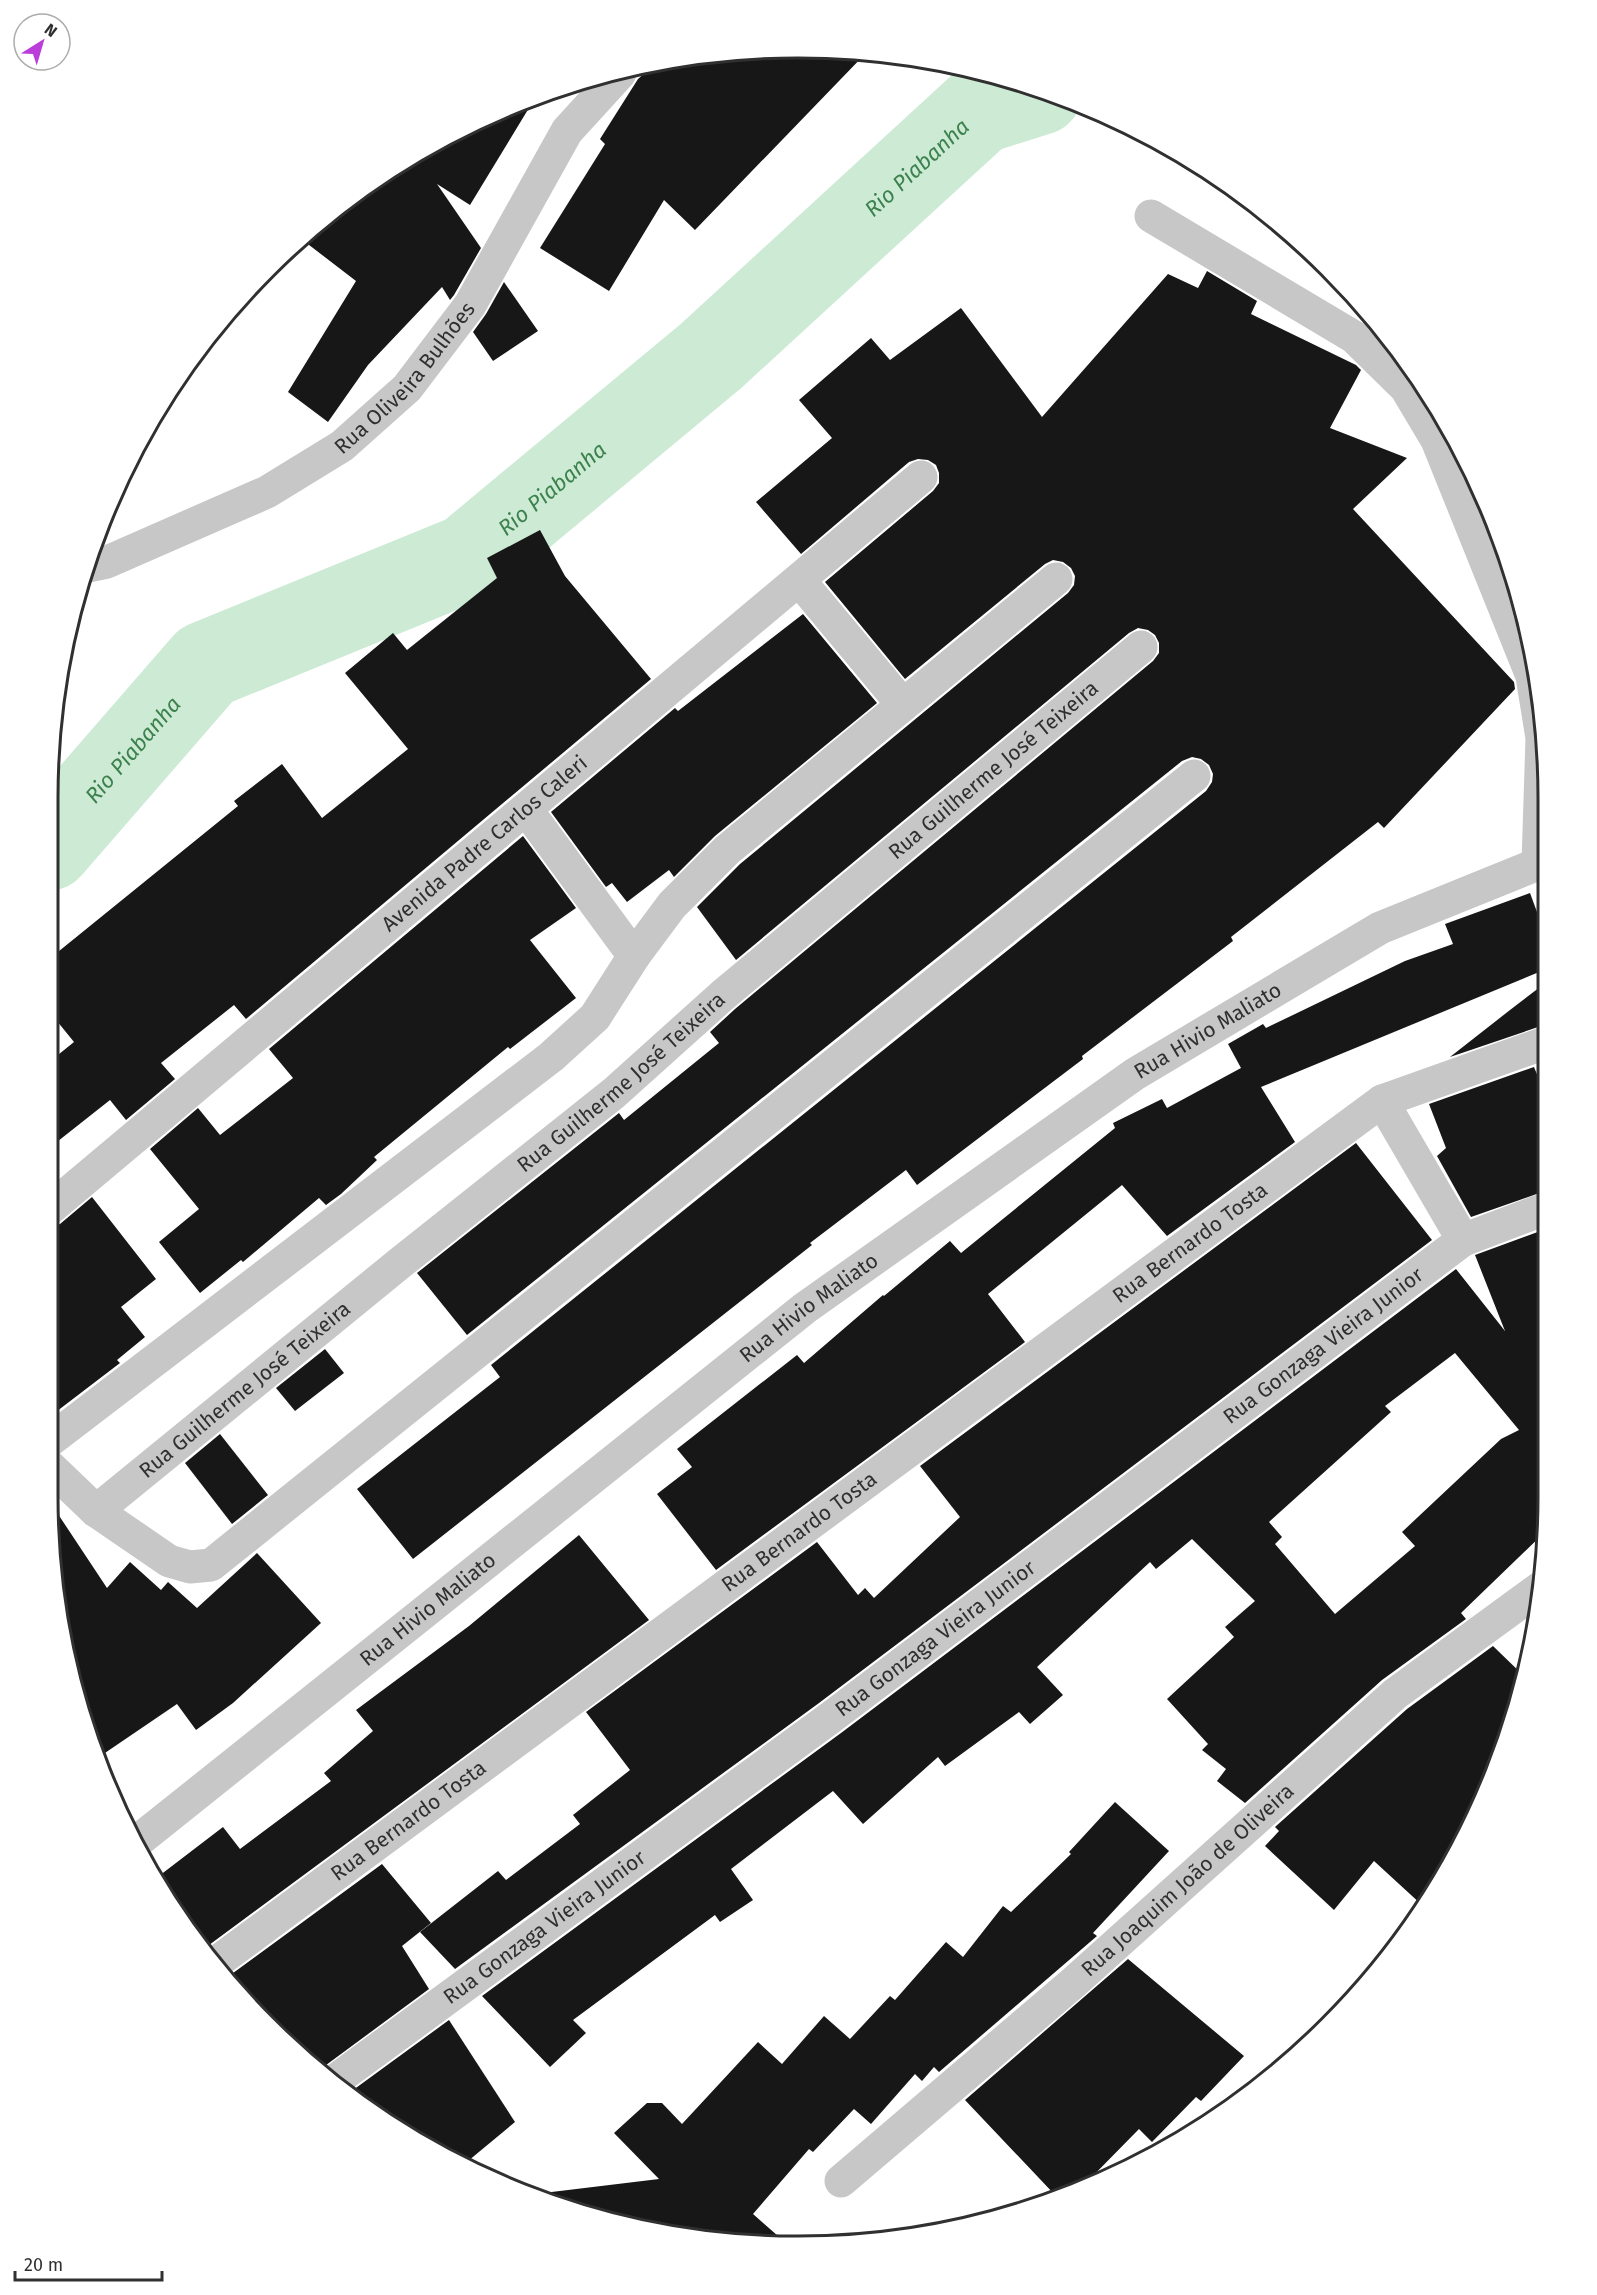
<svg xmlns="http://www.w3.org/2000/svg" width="1597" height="2295" font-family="'Fira Sans',sans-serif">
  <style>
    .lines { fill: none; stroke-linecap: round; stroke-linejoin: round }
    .river { stroke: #ccead4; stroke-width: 88 }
    .building { fill: #171717; fill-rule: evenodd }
    .minor { stroke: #c7c7c7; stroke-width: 33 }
    .labels { text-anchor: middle; stroke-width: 6; stroke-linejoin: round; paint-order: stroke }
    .street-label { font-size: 21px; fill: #303030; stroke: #fff }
    .water-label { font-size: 22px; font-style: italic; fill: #3d824e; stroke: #fff }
    .rim { fill: none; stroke: #303030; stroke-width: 3 }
  </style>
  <rect width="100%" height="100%" fill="#fff"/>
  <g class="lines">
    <path class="river" id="s1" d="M 48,847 L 206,665 L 468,558 L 711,356 L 979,110 L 1039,91"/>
  </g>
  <g class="building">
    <path d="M 847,50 L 866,53 L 695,230 L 664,200 L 609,291 L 540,248 L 605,144 L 600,139 L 638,79 L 654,65 L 700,54 Z"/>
    <path d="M 535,98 L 470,205 L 437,184 L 481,248 L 454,295 L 450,300 L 442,287 L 368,365 L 328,422 L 288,392 L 356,281 L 300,238 L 423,149 Z"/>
    <path d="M 1207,271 L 1257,301 L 1251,314 L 1356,365 L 1361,370 L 1330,428 L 1407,458 L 1353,509 L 1514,682 L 1515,689 L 1384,828 L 1378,822 L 1231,937 L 1233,941 L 1082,1056 L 1083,1059 L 917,1185 L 906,1170 L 810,1243 L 812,1245 L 413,1559 L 357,1489 L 500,1377 L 491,1365 L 1206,791 L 1212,782 L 1213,774 L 1209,765 L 1201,759 L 1192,757 L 1182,761 L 467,1335 L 417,1273 L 619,1113 L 624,1120 L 719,1043 L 710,1032 L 735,1009 L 1153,661 L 1159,653 L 1159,643 L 1155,635 L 1148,630 L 1138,628 L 1129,633 L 736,960 L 697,907 L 740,864 L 1068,593 L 1074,585 L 1075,576 L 1071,568 L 1063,562 L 1053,560 L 1045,564 L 905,679 L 825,582 L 933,491 L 939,483 L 939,473 L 936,465 L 928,460 L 918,459 L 909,462 L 801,554 L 756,502 L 832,438 L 799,400 L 871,338 L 890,360 L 961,308 L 1042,417 L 1168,274 L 1198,288 Z"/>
    <path d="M 504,282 L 538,331 L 493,361 L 473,332 L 486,314 Z"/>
    <path d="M 540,530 L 565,576 L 651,679 L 246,1019 L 234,1005 L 161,1063 L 175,1079 L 126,1120 L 110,1100 L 48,1149 L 48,1063 L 74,1042 L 48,1010 L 48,960 L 238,806 L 234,801 L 282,764 L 322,818 L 408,749 L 345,673 L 393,633 L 407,650 L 497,578 L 487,558 Z"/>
    <path d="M 803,614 L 877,703 L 715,836 L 674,877 L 669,870 L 627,902 L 612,883 L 606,887 L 551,812 L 675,708 L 678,711 Z"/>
    <path d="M 523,836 L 576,908 L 530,940 L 576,998 L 510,1049 L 508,1047 L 374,1157 L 377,1160 L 341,1194 L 326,1205 L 319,1198 L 243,1262 L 241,1260 L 200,1293 L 159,1242 L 199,1209 L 150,1149 L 198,1108 L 220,1135 L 293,1078 L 269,1049 Z"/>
    <path d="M 1530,893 L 1544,931 L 1544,970 L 1261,1087 L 1295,1142 L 1167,1236 L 1122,1185 L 988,1294 L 1025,1342 L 716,1570 L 657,1494 L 692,1467 L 677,1449 L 797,1355 L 804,1363 L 883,1295 L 884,1296 L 950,1241 L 961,1253 L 1115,1128 L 1113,1123 L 1162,1099 L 1167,1108 L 1241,1068 L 1228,1044 L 1263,1024 L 1266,1028 L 1405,961 L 1453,944 L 1445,924 Z"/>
    <path d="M 1544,984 L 1544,1025 L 1450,1057 L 1510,1010 Z"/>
    <path d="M 1534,1067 L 1545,1094 L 1545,1191 L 1471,1217 L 1437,1156 L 1446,1148 L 1429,1104 Z"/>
    <path d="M 1356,1143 L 1432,1240 L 819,1703 L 455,1969 L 420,1932 L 498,1871 L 506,1880 L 580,1824 L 573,1815 L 630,1770 L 586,1712 L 817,1542 L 858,1595 L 865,1588 L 874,1598 L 960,1517 L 920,1466 Z"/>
    <path d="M 92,1197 L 156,1279 L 121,1307 L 145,1337 L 117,1360 L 120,1363 L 48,1418 L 48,1228 L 60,1224 Z"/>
    <path d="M 1546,1229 L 1547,1530 L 1461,1613 L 1466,1619 L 1382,1680 L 1245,1803 L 1217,1781 L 1226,1769 L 1202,1750 L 1208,1744 L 1167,1699 L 1234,1637 L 1225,1627 L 1255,1601 L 1192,1539 L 1156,1569 L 1150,1562 L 1037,1667 L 1063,1695 L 1030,1724 L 1019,1712 L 945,1766 L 938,1757 L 863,1824 L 833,1791 L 731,1869 L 753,1900 L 720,1922 L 715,1915 L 573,2020 L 586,2033 L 550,2067 L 482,1996 L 841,1733 L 1456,1269 L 1505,1331 L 1475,1255 ZM 1455,1353 L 1519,1430 L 1501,1439 L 1402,1532 L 1415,1546 L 1335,1614 L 1275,1544 L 1282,1537 L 1269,1522 L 1391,1412 L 1385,1406 Z"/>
    <path d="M 325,1349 L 344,1373 L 295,1411 L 276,1388 Z"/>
    <path d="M 220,1434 L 268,1495 L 232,1524 L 185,1463 Z"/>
    <path d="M 48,1499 L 107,1588 L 130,1562 L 161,1590 L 168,1582 L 197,1608 L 257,1553 L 321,1623 L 233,1703 L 196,1730 L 177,1704 L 99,1757 L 74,1691 Z"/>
    <path d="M 579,1535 L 649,1620 L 205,1948 L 174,1913 L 155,1879 L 223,1827 L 240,1849 L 331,1781 L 324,1773 L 373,1731 L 356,1710 L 469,1626 Z"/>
    <path d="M 1493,1646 L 1526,1678 L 1524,1690 L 1472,1828 L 1423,1906 L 1374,1861 L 1334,1910 L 1265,1846 L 1279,1831 L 1275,1827 L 1407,1709 Z"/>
    <path d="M 1115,1802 L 1169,1851 L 1093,1933 L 1097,1936 L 939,2072 L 934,2067 L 922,2081 L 915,2074 L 871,2124 L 854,2109 L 813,2152 L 809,2149 L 753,2214 L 786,2243 L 701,2241 L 535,2196 L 535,2194 L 659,2179 L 614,2133 L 647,2103 L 662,2103 L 682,2124 L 758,2042 L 782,2064 L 824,2016 L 850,2039 L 890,1996 L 895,2000 L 946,1942 L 963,1957 L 1003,1906 L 1011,1912 L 1071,1854 L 1069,1852 Z"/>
    <path d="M 382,1864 L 431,1923 L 402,1946 L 429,1989 L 318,2071 L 304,2061 L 229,1976 Z"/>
    <path d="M 1128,1959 L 1244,2056 L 1201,2101 L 1196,2097 L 1152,2142 L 1139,2129 L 1083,2186 L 1055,2195 L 965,2100 Z"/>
    <path d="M 449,2020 L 515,2122 L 462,2166 L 423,2146 L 349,2093 Z"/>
  </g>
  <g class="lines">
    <g class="minor">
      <path d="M 1151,216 L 1354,337 L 1406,388 L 1437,440 L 1532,676 L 1542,738 L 1538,863"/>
      <path id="s2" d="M 88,566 L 107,562 L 267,492 L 342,446 L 407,388 L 470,305 L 567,131 L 620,73"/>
      <path d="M 799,580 L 903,705"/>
      <path d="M 526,809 L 634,956"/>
      <path d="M 1382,1101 L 1463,1240"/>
      <path id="s3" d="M 48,1210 L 921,477"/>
      <path d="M 48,1442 L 551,1057 L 595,1017 L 634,956 L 672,905 L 727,850 L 1056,579"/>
      <path d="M 48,1465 L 96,1511 L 169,1561 L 190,1567 L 211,1565 L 1194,776"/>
      <path id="s4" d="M 96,1511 L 400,1263 L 614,1093 L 723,995 L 1141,647"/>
      <path id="s5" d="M 134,1844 L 805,1308 L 1135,1074 L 1380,928 L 1543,862"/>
      <path id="s6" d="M 217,1962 L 1382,1101 L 1545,1043"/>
      <path id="s7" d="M 333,2082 L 830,1718 L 1463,1240 L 1545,1209"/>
      <path id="s8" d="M 841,2181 L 1073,1983 L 1395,1694 L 1540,1588"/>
    </g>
  </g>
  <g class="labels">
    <g class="street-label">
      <text dy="7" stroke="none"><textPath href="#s2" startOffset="375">Rua Oliveira Bulhões</textPath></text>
      <text dy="7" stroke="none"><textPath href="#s4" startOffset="1164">Rua Guilherme José Teixeira</textPath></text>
      <text dy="7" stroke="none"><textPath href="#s3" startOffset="570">Avenida Padre Carlos Caleri</textPath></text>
      <text dy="7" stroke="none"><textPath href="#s5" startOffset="1348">Rua Hivio Maliato</textPath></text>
      <text dy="7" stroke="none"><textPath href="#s4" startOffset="678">Rua Guilherme José Teixeira</textPath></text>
      <text dy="7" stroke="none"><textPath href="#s6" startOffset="1210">Rua Bernardo Tosta</textPath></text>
      <text dy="7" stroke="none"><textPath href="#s5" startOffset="862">Rua Hivio Maliato</textPath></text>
      <text dy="7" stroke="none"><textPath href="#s7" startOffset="1234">Rua Gonzaga Vieira Junior</textPath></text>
      <text dy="7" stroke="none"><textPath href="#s4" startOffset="192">Rua Guilherme José Teixeira</textPath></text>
      <text dy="7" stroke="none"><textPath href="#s6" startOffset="724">Rua Bernardo Tosta</textPath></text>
      <text dy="7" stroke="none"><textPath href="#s5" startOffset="376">Rua Hivio Maliato</textPath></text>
      <text dy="7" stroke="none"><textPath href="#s7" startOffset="748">Rua Gonzaga Vieira Junior</textPath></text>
      <text dy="7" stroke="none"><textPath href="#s6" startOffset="238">Rua Bernardo Tosta</textPath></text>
      <text dy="7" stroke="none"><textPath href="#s8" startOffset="459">Rua Joaquim João de Oliveira</textPath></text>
      <text dy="7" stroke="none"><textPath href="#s7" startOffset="262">Rua Gonzaga Vieira Junior</textPath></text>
    </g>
    <g class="water-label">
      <text dy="8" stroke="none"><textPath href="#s1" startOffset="1119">Rio Piabanha</textPath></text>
      <text dy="8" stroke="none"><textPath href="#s1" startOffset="633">Rio Piabanha</textPath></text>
      <text dy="8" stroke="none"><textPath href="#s1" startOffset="129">Rio Piabanha</textPath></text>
    </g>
  </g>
  <path d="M0 0H1597V2295H0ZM798 58H798A740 740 0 0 1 1538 798V1496A740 740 0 0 1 798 2236H798A740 740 0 0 1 58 1496V798A740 740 0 0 1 798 58Z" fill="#fff" fill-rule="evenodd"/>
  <path class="rim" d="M798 58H798A740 740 0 0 1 1538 798V1496A740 740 0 0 1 798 2236H798A740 740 0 0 1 58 1496V798A740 740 0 0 1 798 58Z"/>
  <g transform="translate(42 42) rotate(37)"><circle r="28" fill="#ffffff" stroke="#acacac" stroke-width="1.5"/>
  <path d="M0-4.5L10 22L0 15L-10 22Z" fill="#bb3edb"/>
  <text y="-9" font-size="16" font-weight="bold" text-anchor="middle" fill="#303030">N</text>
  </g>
  <path d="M15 2271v9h147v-9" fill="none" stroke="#303030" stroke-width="3"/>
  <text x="24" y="2271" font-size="18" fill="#303030" stroke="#ffffff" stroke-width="4.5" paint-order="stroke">20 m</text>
</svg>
